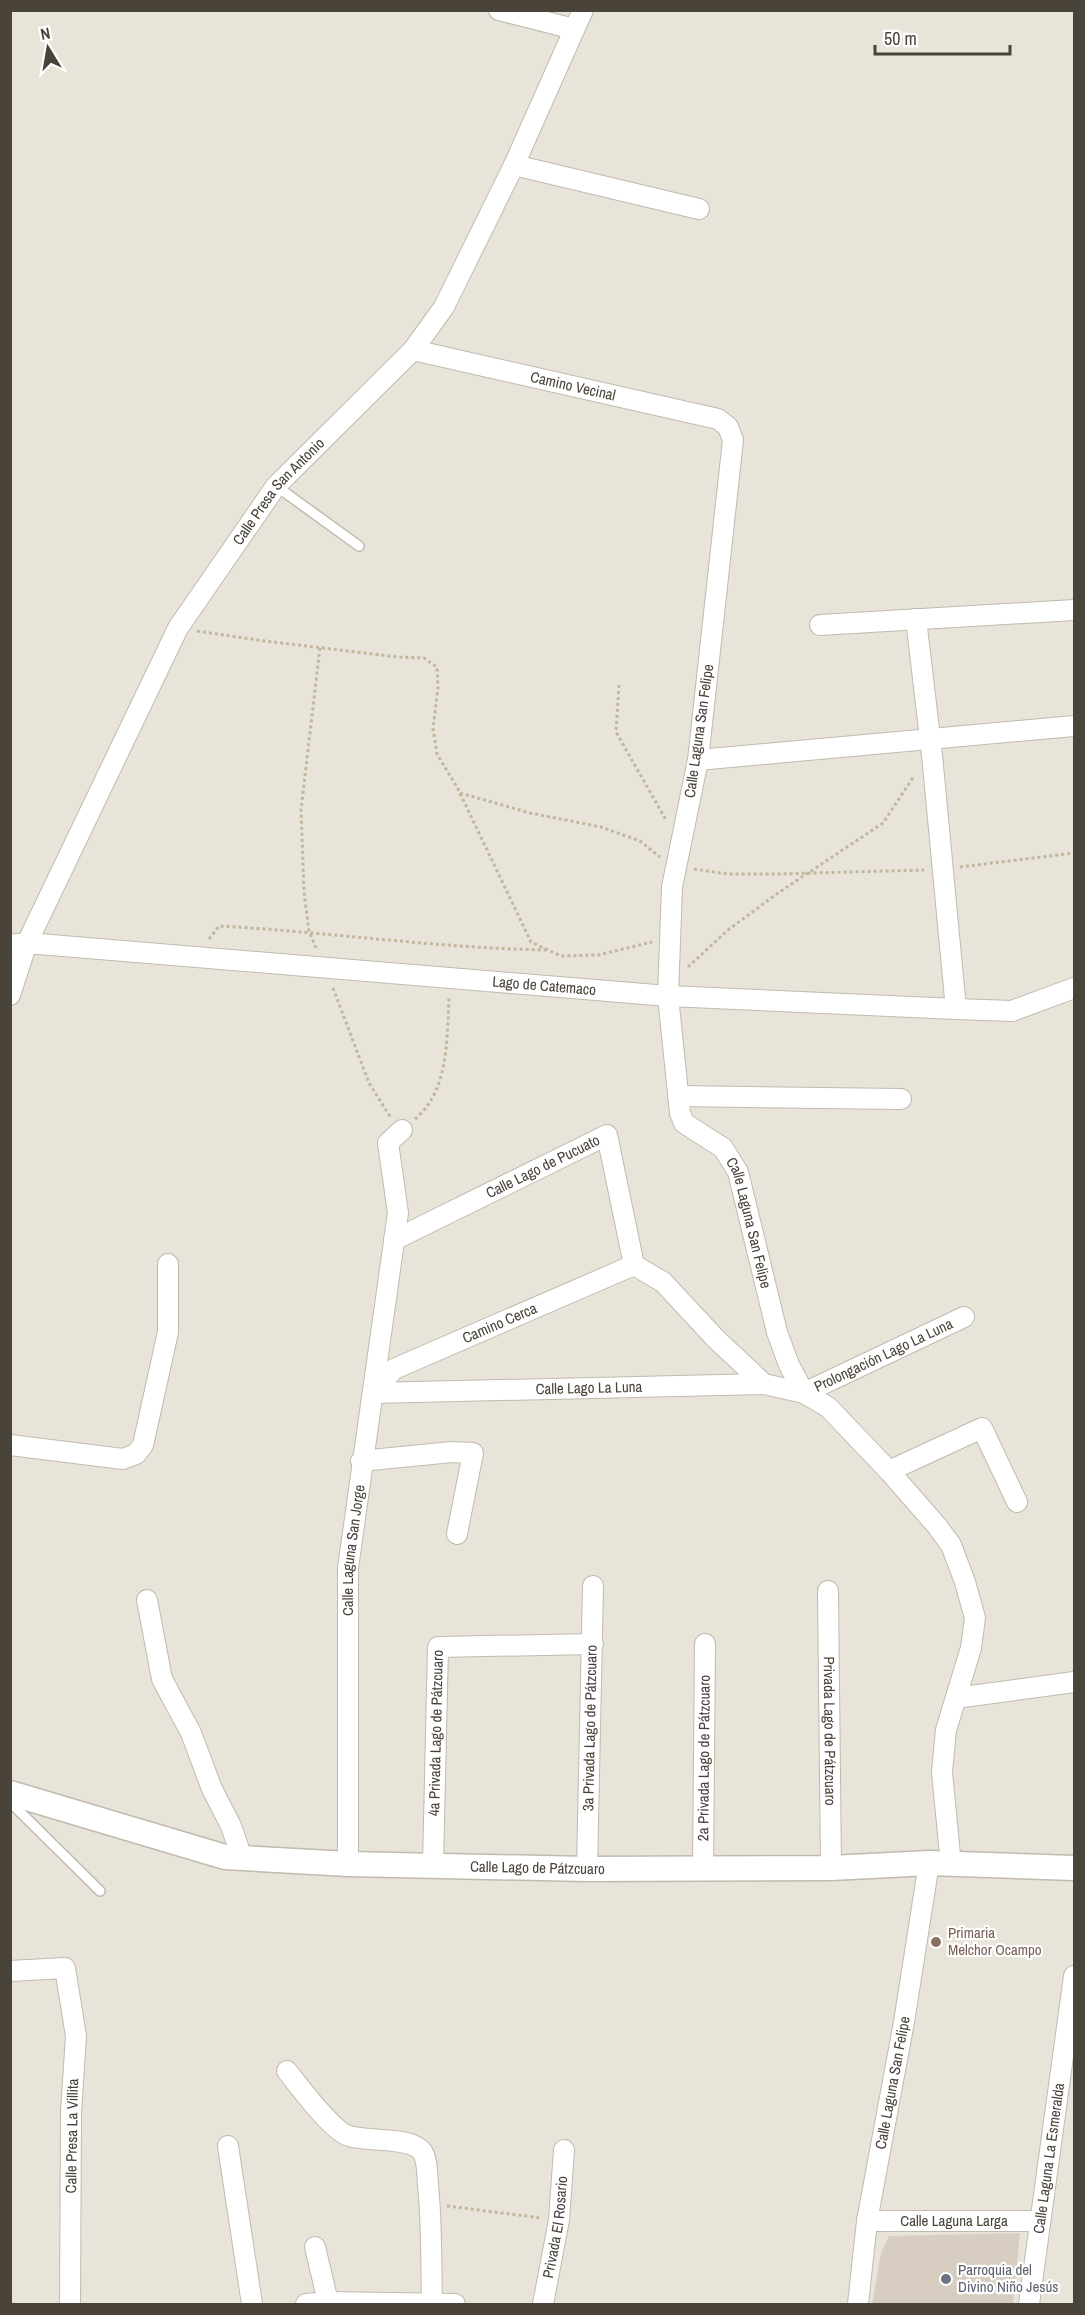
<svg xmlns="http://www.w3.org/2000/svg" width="1085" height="2315" font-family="'Archivo Narrow',sans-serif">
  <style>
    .residential { fill: #e9e4d9 }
    .building { fill: #d7cec1 }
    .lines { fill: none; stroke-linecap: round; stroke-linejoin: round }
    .service-casing { stroke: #c1baae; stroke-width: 12 }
    .minor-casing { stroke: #c1baae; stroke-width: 22 }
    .tertiary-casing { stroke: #c1baae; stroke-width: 27 }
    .path { stroke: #c2b69f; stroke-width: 3; stroke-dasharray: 3 3; stroke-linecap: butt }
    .service { stroke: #fff; stroke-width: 9 }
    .minor { stroke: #fff; stroke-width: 20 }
    .tertiary { stroke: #fff; stroke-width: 24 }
    .education-dot { fill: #8d6e63; stroke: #fff; stroke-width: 2 }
    .worship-dot { fill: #6b7280; stroke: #fff; stroke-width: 2 }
    .labels { text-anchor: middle; stroke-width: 4.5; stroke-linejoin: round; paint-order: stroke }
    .street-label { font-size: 15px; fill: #494339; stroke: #fff }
    .education-label { font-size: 15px; fill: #785e54; stroke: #fff; text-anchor: start }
    .worship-label { font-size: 15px; fill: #5b616d; stroke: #fff; text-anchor: start }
  </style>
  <rect width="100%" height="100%" fill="#f5f2eb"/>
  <rect class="residential" x="11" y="11" width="1063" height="2293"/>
  <path class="building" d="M 1020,2233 L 1013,2304 L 872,2304 L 881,2253 L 889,2236 Z"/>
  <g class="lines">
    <g class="service-casing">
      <g id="service">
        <path d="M 276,486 L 359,546"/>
        <path d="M 10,1802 L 100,1891"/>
      </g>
    </g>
    <g class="minor-casing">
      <g id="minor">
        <path d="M 499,10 L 574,29"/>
        <path d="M 514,165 L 699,209"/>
        <path id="s1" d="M 413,350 L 718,419 L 728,427 L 733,440 L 698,760 L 672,887 L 668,996 L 680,1113 L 684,1123 L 723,1148 L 738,1172 L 777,1332 L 789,1365 L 804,1393 L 828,1407 L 889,1471 L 937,1526 L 951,1545 L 965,1582 L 975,1618 L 971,1648 L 946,1730 L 942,1772 L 951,1865"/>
        <path d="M 916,619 L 932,755 L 956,1009"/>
        <path d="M 820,625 L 1074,610"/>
        <path d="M 698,760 L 1074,726"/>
        <path id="s2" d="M 10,945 L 27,943 L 668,996 L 956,1009 L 1012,1011 L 1074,988"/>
        <path id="s3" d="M 10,995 L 27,943 L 178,628 L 276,486 L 413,350 L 444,307 L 514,165 L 583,10"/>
        <path d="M 678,1096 L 901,1099"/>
        <path id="s4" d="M 394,1240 L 607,1135 L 634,1265 L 663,1282 L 716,1339 L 764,1384"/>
        <path id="s5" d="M 373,1393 L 764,1384 L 804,1393 L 964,1317"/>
        <path id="s6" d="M 373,1393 L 394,1369 L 634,1265"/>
        <path d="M 10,1445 L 123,1459 L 136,1454 L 143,1445 L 168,1332 L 168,1264"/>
        <path d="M 361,1461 L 452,1452 L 473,1453 L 457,1534"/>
        <path d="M 889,1471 L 982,1428 L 1017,1502"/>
        <path id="s7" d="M 828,1591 L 831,1868"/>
        <path d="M 147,1600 L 162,1679 L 191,1733 L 212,1789 L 231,1826 L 242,1858"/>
        <path d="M 956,1698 L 1074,1682"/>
        <path id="s8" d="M 348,1864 L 348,1568 L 398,1213 L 388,1143 L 402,1130"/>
        <path id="s9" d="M 433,1865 L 438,1647 L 593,1644"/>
        <path id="s10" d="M 587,1869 L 593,1586"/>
        <path id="s11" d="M 703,1870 L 705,1644"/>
        <path d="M 10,1971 L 65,1968 L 76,2036 L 71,2112 L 70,2304"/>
        <path d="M 287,2071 C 299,2086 332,2131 349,2136 C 367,2142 414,2136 423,2153 C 428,2162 427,2175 428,2185 C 432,2224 431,2264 432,2303"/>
        <path d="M 228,2146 L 252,2304"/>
        <path id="s12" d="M 867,2221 L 1040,2221"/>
        <path d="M 315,2247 L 328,2302"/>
        <path d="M 306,2304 L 328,2302 L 455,2304"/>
        <path id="s13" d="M 543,2304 L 559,2220 L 564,2150"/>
        <path id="s14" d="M 858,2304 L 867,2221 L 904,2022 L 929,1863"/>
        <path id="s15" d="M 1029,2304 L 1074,1976"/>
      </g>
    </g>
    <g class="tertiary-casing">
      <g id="tertiary">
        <path id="s16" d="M 10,1793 L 225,1857 L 348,1864 L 587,1869 L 831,1868 L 929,1863 L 1074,1868"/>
      </g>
    </g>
    <g class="path">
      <path d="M 197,631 L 265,641 L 398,657 L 424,658 L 437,667 L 438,687 L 433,729 L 437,754 L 457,787 L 531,942 L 561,956 L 598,955 L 652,942"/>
      <path d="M 619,685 L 616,732 L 666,820"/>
      <path d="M 460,793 L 530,813 L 601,827 L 640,841 L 660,857"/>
      <path d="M 960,867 L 1074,853"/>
      <path d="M 694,869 L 728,874 L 776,874 L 924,870"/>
      <path d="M 209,939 L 219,926 C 328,932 437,948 546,950"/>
      <path d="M 316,948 L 309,931 L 304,892 L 301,810 L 320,647"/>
      <path d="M 688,967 L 728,930 L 778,893 L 883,823 L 914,776"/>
      <path d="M 333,988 L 369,1083 L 391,1118"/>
      <path d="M 415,1119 C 449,1091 447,1038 449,997"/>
      <path d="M 447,2206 L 542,2218"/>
    </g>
    <use href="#service" class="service"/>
    <use href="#minor" class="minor"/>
    <use href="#tertiary" class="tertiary"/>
  </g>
  <circle class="education-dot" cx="936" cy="1942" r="6"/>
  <circle class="worship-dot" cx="946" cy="2279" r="6"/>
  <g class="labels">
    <g class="street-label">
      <text dy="5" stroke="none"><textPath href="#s1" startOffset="164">Camino Vecinal</textPath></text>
      <text dy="5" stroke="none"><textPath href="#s3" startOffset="574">Calle Presa San Antonio</textPath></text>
      <text transform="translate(699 731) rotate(-82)" y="5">Calle Laguna San Felipe</text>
      <text dy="5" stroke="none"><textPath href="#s2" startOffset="536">Lago de Catemaco</textPath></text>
      <text dy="5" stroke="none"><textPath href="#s4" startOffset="166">Calle Lago de Pucuato</textPath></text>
      <text dy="5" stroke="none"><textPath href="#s1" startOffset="1155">Calle Laguna San Felipe</textPath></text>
      <text dy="5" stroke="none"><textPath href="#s6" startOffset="147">Camino Cerca</textPath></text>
      <text dy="5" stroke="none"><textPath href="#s5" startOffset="520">Prolongación Lago La Luna</textPath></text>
      <text dy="5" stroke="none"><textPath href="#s5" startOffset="216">Calle Lago La Luna</textPath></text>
      <text dy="5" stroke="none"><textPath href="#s8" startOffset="314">Calle Laguna San Jorge</textPath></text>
      <text dy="5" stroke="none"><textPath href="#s10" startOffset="141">3a Privada Lago de Pátzcuaro</textPath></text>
      <text dy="5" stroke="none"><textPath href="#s7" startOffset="140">Privada Lago de Pátzcuaro</textPath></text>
      <text dy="5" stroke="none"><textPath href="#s9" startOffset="132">4a Privada Lago de Pátzcuaro</textPath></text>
      <text dy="5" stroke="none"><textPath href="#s11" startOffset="112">2a Privada Lago de Pátzcuaro</textPath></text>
      <text dy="5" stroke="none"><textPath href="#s16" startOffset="537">Calle Lago de Pátzcuaro</textPath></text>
      <text dy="5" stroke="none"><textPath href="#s14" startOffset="224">Calle Laguna San Felipe</textPath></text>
      <text transform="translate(72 2136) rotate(-89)" y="5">Calle Presa La Villita</text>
      <text dy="5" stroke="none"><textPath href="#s15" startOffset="147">Calle Laguna La Esmeralda</textPath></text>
      <text dy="5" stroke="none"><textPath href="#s12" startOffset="87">Calle Laguna Larga</textPath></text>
      <text dy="5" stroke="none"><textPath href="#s13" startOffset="78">Privada El Rosario</textPath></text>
    </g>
    <g class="education-label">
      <text x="948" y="1938">Primaria<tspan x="948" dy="17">Melchor Ocampo</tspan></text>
    </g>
    <g class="worship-label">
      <text x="958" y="2275">Parroquia del<tspan x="958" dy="17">Divino Niño Jesús</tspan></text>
    </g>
  </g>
  <rect width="1085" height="2315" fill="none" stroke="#494339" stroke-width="24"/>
  <g transform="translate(48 48) rotate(349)" stroke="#ffffff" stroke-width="4.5" paint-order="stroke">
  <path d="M0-4.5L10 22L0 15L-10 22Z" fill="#494339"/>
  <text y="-9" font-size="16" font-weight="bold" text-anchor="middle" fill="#494339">N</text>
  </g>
  <path d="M875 45v9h135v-9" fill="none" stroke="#494339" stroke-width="3"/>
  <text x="884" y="45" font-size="18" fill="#494339" stroke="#ffffff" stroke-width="4.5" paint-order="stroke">50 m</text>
</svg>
